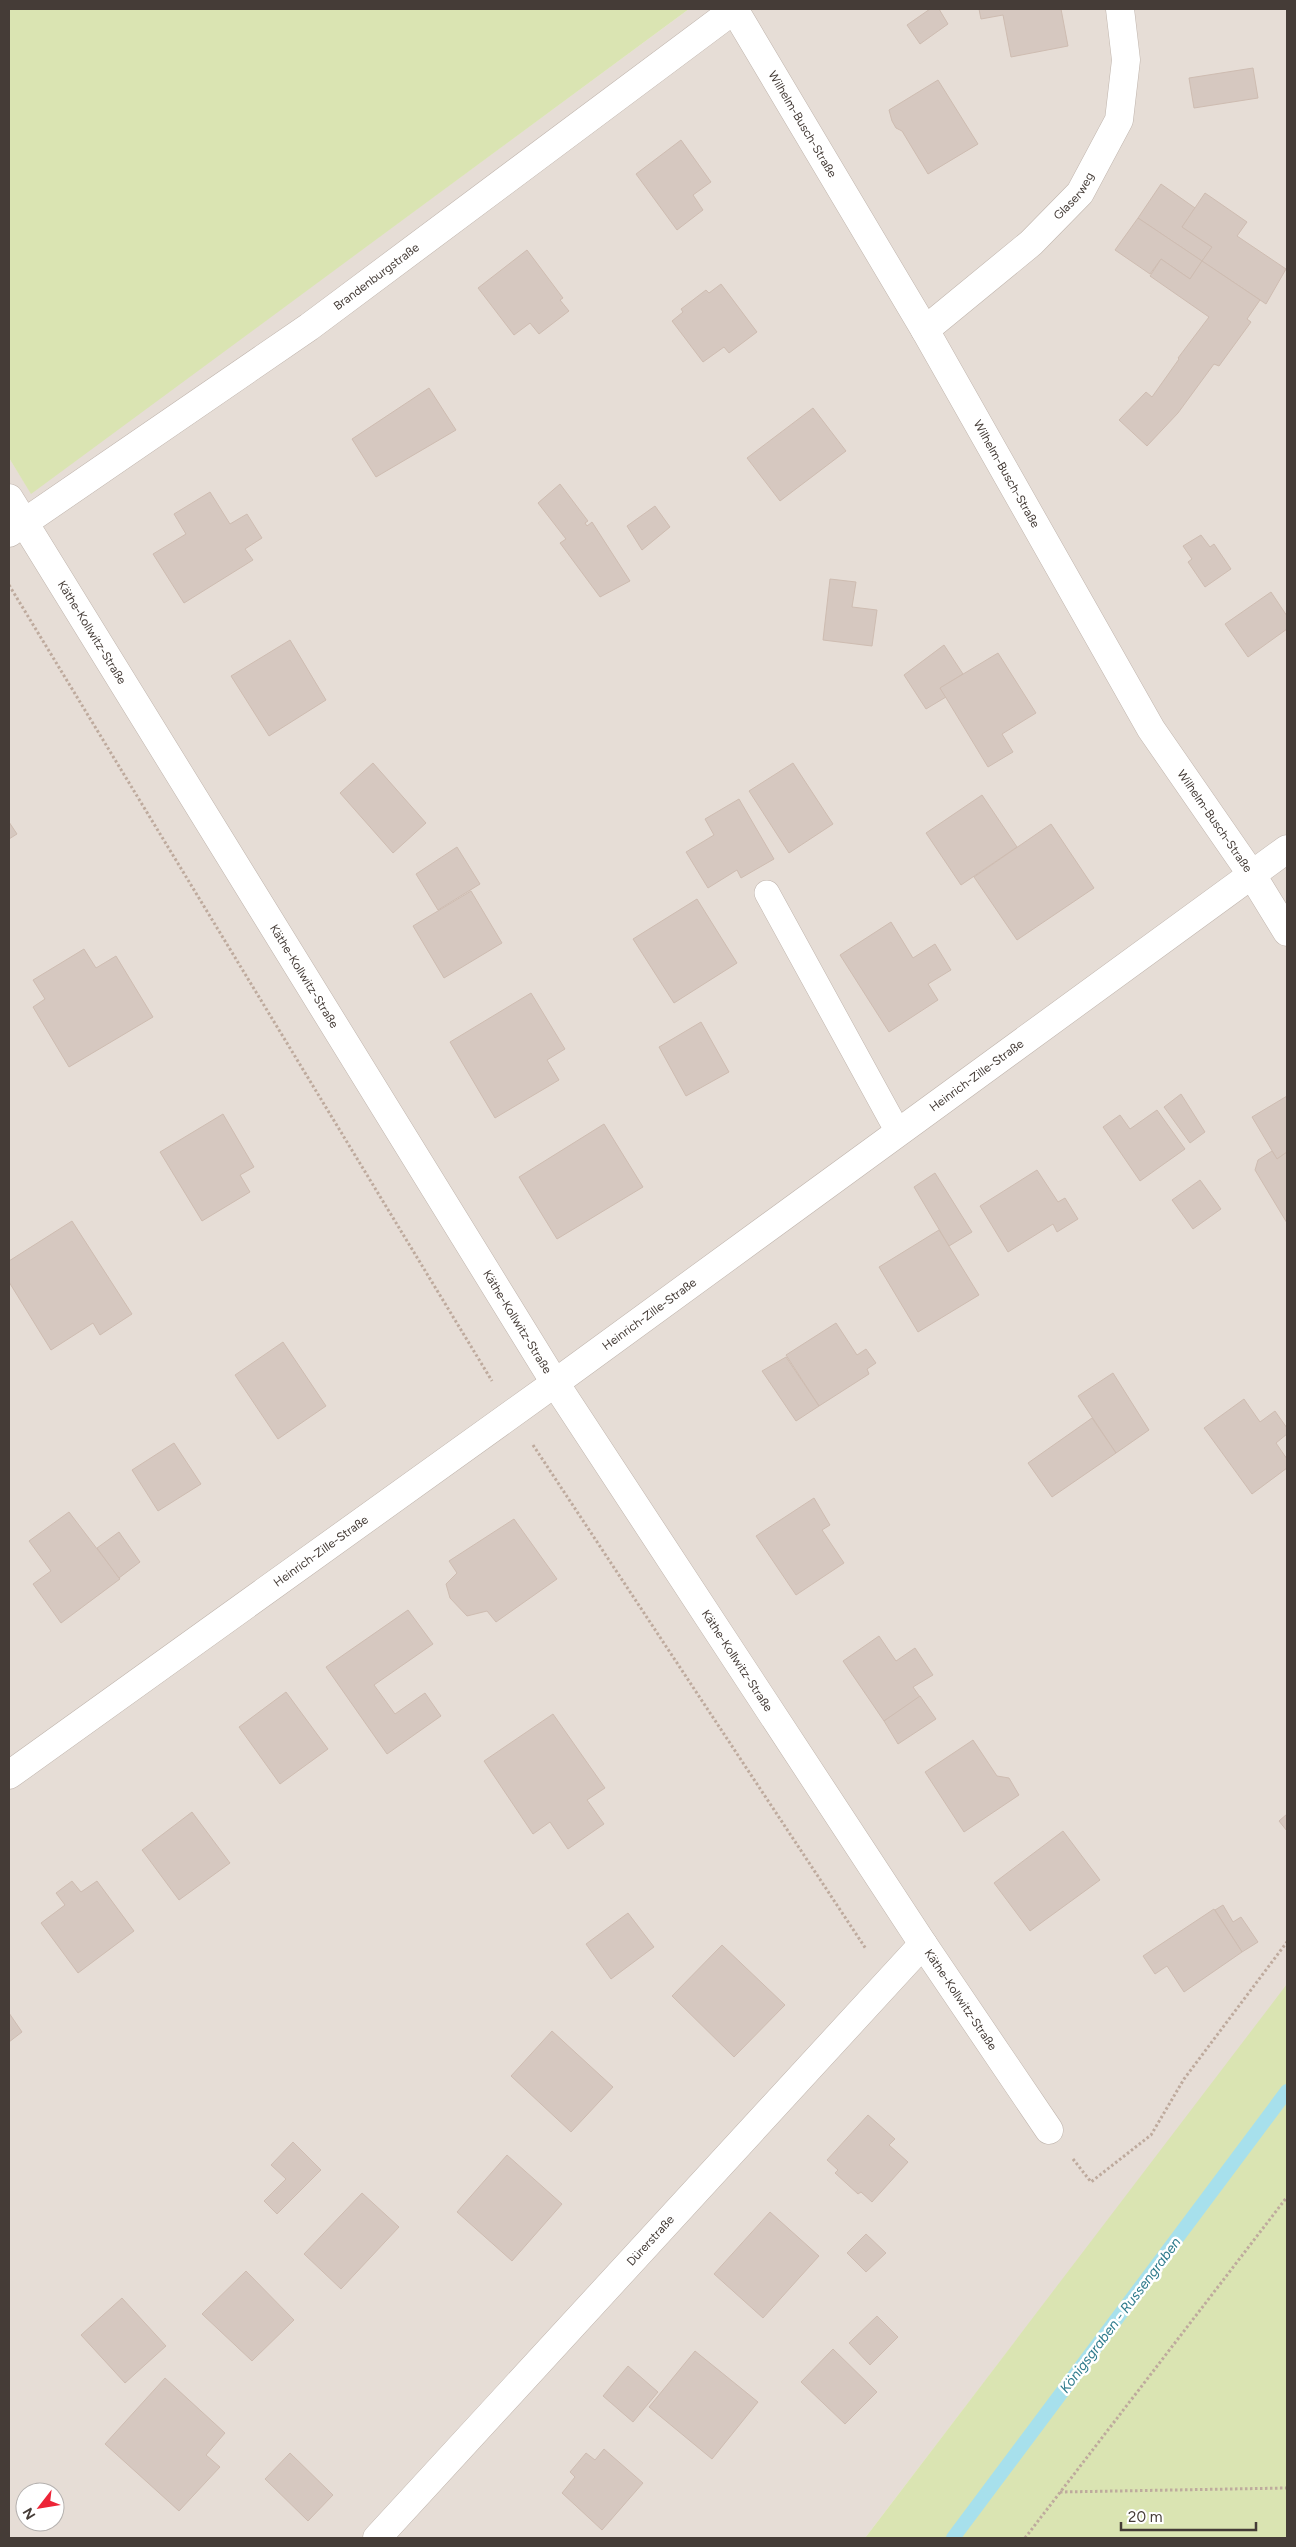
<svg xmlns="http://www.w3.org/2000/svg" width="1296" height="2547" font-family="Figtree,sans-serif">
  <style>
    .residential { fill: #e6ddd6; fill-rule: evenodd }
    .green { fill: #dae4b2 }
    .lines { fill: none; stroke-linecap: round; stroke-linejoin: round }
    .stream { stroke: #a7e0ec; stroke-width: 14 }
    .building { fill: #d6c8c0; stroke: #cebcb1 }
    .service-casing { stroke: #c0b5ad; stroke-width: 26 }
    .minor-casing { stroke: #c0b5ad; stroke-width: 29 }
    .path { stroke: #beaa9d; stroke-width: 3; stroke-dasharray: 2.5 2.5; stroke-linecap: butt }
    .service { stroke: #fff; stroke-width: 25 }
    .minor { stroke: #fff; stroke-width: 28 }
    .labels { text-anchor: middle; stroke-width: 5; stroke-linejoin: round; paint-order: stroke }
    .street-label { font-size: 12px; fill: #453c37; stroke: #fff }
    .water-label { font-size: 14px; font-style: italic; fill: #2f7b8c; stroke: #fff }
  </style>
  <rect width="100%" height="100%" fill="#f3ece7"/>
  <path class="residential" d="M 689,9 L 1287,9 L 1287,1986 L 865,2538 L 9,2538 L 9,458 L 31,493 ZM 25,2492 L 55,2492 L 55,2522 L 25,2522 Z"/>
  <g class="green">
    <path d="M 9,9 L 689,9 L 31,494 L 9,458 Z"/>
    <path d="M 1287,1984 L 1287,2538 L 865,2538 Z"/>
  </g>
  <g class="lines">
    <path class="stream" d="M 953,2538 L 1287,2091"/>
  </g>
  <g class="building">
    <path d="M 930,9 L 939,9 L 948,24 L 920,44 L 907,25 Z"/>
    <path d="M 979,9 L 1061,9 L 1068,46 L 1011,57 L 1003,15 L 981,19 Z"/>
    <path d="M 1253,68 L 1258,98 L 1194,108 L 1189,78 Z"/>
    <path d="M 938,80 L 978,144 L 928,174 L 902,131 L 896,128 L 892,121 L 889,110 Z"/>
    <path d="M 681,140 L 711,182 L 693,195 L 703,210 L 677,230 L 636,174 Z"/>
    <path d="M 1161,184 L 1195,208 L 1182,227 L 1212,247 L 1202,261 L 1138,218 Z"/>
    <path d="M 1205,193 L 1247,222 L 1237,236 L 1286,269 L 1266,304 L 1202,261 L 1212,247 L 1182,227 Z"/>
    <path d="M 1138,218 L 1202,261 L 1190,279 L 1161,259 L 1150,274 L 1115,250 Z"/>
    <path d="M 527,250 L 563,298 L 560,300 L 569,311 L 539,334 L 530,323 L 514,335 L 478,288 Z"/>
    <path d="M 1161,259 L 1190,279 L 1202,261 L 1260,300 L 1247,319 L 1251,322 L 1219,366 L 1214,364 L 1178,413 L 1147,446 L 1119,420 L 1146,392 L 1152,397 L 1179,359 L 1178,358 L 1209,317 L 1150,276 Z"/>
    <path d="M 721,284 L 757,332 L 729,353 L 724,347 L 703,362 L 672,321 L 683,312 L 681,309 L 706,290 L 709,293 Z"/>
    <path d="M 429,388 L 456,430 L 376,477 L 352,439 Z"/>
    <path d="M 813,408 L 846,451 L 780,501 L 747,458 Z"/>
    <path d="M 560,484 L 588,521 L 585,523 L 587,526 L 592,522 L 630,581 L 600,597 L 560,543 L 566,539 L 538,503 Z"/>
    <path d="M 210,492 L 230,524 L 247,514 L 262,538 L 245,549 L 253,560 L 184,603 L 153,554 L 186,534 L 174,514 Z"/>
    <path d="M 655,506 L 670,527 L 642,550 L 627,526 Z"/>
    <path d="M 1201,535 L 1210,547 L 1214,544 L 1231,569 L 1205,587 L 1188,562 L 1192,559 L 1183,546 Z"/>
    <path d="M 830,579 L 856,582 L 852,607 L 877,610 L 872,646 L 823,640 Z"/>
    <path d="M 1271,592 L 1287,616 L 1287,629 L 1248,657 L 1225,624 Z"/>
    <path d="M 290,640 L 326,700 L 269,736 L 231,676 Z"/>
    <path d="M 944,645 L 963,674 L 940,688 L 946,697 L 926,709 L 904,675 Z"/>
    <path d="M 998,653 L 1036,713 L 1002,734 L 1013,752 L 988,767 L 940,688 Z"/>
    <path d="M 373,763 L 426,823 L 393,853 L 340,793 Z"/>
    <path d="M 793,763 L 833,824 L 789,853 L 749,791 Z"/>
    <path d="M 982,795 L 1017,847 L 961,885 L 926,833 Z"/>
    <path d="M 739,799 L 774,859 L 741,878 L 737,870 L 708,888 L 686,852 L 714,835 L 705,819 Z"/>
    <path d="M 9,822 L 17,834 L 9,839 Z"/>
    <path d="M 1051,824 L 1094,888 L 1017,940 L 974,877 Z"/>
    <path d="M 457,847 L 480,884 L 438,910 L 416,874 Z"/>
    <path d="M 471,891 L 502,943 L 444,978 L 413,926 Z"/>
    <path d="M 697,899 L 737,963 L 674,1003 L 633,939 Z"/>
    <path d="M 891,922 L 913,958 L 935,944 L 951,970 L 928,984 L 938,1000 L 889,1032 L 840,955 Z"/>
    <path d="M 84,949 L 96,968 L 116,956 L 153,1017 L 69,1067 L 33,1007 L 45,999 L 33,980 Z"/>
    <path d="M 531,993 L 565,1049 L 547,1060 L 559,1080 L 495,1118 L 450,1042 Z"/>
    <path d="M 701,1022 L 729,1072 L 686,1096 L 659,1047 Z"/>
    <path d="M 1181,1094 L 1205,1132 L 1190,1143 L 1164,1107 Z"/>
    <path d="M 1287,1096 L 1287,1152 L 1277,1159 L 1252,1117 Z"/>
    <path d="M 1157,1110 L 1185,1149 L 1140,1181 L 1103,1127 L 1120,1115 L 1130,1129 Z"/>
    <path d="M 223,1114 L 254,1167 L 240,1175 L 250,1192 L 202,1221 L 160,1152 Z"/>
    <path d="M 604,1124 L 643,1187 L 557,1239 L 519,1177 Z"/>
    <path d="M 1272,1151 L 1277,1159 L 1287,1152 L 1287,1223 L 1255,1170 L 1258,1160 Z"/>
    <path d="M 1037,1170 L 1058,1202 L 1065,1198 L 1078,1219 L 1057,1232 L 1053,1224 L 1008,1252 L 980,1206 Z"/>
    <path d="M 935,1173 L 972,1232 L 949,1246 L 914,1187 Z"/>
    <path d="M 1200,1180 L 1221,1209 L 1193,1229 L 1172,1200 Z"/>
    <path d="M 72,1221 L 132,1314 L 100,1335 L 93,1323 L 51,1350 L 9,1282 L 9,1261 Z"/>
    <path d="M 939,1230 L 979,1295 L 918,1332 L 879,1267 Z"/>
    <path d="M 836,1323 L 857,1355 L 866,1349 L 876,1363 L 867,1369 L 869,1374 L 819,1406 L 786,1355 Z"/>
    <path d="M 283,1342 L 326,1406 L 278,1439 L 235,1375 Z"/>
    <path d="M 786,1357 L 819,1406 L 796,1421 L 762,1371 Z"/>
    <path d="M 1113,1373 L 1149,1430 L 1116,1453 L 1078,1396 Z"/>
    <path d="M 1244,1399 L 1260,1422 L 1275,1411 L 1287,1428 L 1287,1434 L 1276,1443 L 1287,1459 L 1287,1468 L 1252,1494 L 1204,1428 Z"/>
    <path d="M 1092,1418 L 1116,1453 L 1052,1497 L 1028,1463 Z"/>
    <path d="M 174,1443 L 201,1484 L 158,1511 L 132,1470 Z"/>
    <path d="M 814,1498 L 830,1525 L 822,1530 L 844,1563 L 796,1595 L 756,1536 Z"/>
    <path d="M 69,1512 L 120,1579 L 61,1623 L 33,1584 L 51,1571 L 29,1541 Z"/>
    <path d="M 514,1519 L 557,1579 L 496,1622 L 487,1611 L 467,1616 L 450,1598 L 446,1584 L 457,1573 L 449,1561 Z"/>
    <path d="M 119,1532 L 140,1562 L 119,1578 L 97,1548 Z"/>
    <path d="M 408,1610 L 433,1644 L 374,1685 L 395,1714 L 425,1693 L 441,1716 L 387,1754 L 326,1667 Z"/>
    <path d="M 879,1636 L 896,1661 L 915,1648 L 933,1675 L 913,1687 L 920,1697 L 884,1721 L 843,1661 Z"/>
    <path d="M 286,1692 L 328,1749 L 280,1784 L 239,1727 Z"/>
    <path d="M 920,1696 L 936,1719 L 898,1744 L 884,1721 Z"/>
    <path d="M 553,1714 L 605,1788 L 587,1800 L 604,1824 L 568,1849 L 550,1822 L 533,1834 L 484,1761 Z"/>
    <path d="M 973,1740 L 997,1776 L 1009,1778 L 1019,1795 L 964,1832 L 925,1772 Z"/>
    <path d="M 192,1812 L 230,1863 L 179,1900 L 142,1850 Z"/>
    <path d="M 1287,1814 L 1287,1831 L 1279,1821 Z"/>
    <path d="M 1063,1831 L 1100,1880 L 1030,1931 L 994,1883 Z"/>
    <path d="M 72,1881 L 81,1892 L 97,1881 L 134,1931 L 78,1973 L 41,1923 L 65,1905 L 56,1893 Z"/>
    <path d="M 1223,1905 L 1233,1922 L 1241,1917 L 1258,1942 L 1242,1952 L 1215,1910 Z"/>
    <path d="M 1214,1909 L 1242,1952 L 1184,1992 L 1167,1966 L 1155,1974 L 1143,1956 Z"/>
    <path d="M 628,1913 L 654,1947 L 611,1979 L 586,1944 Z"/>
    <path d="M 722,1945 L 785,2005 L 734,2057 L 672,1996 Z"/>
    <path d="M 9,2013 L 22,2032 L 9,2042 Z"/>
    <path d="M 552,2031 L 613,2087 L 571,2132 L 511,2076 Z"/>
    <path d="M 868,2115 L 895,2139 L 889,2145 L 908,2162 L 872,2202 L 861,2192 L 858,2194 L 835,2173 L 838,2170 L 827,2160 Z"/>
    <path d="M 293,2142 L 321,2170 L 277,2214 L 264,2201 L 286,2179 L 271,2165 Z"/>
    <path d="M 507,2155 L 562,2204 L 512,2261 L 457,2212 Z"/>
    <path d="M 362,2193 L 399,2227 L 341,2289 L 304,2254 Z"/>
    <path d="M 770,2212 L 819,2256 L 763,2318 L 714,2274 Z"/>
    <path d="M 866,2234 L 886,2253 L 866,2272 L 847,2253 Z"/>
    <path d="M 246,2271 L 294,2320 L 252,2361 L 202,2314 Z"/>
    <path d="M 122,2298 L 166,2346 L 125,2383 L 81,2335 Z"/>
    <path d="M 877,2316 L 898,2337 L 870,2365 L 849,2343 Z"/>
    <path d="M 833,2349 L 877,2392 L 845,2424 L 801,2382 Z"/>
    <path d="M 695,2351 L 758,2402 L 712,2459 L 649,2407 Z"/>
    <path d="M 628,2366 L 658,2392 L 633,2422 L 603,2396 Z"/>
    <path d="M 165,2378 L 225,2433 L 206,2455 L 220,2467 L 179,2511 L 105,2444 Z"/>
    <path d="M 604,2449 L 643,2483 L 602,2530 L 562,2493 L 575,2477 L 570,2472 L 586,2453 L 595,2460 Z"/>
    <path d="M 290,2453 L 333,2495 L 308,2521 L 265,2479 Z"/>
  </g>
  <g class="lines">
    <g class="service-casing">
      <path id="service" d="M 767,893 L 898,1132"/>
    </g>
    <g class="minor-casing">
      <g id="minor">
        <path id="s1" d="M 734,9 L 925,330 L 1151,729 L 1252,875 L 1287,932"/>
        <path id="s2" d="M 925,330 L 1031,243 L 1080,193 L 1119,120 L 1126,60 L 1120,9"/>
        <path id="s3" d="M 9,498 L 555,1383 L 923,1944 L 1049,2130"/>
        <path id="s4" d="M 9,533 L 309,327 L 735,9"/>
        <path id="s5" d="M 9,1775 L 555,1383 L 1287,849"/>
        <path id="s6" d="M 377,2538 L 923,1944"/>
      </g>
    </g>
    <g class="path">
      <path d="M 9,585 L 492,1381"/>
      <path d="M 533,1445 L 866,1949"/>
      <path d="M 1073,2159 L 1091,2182 L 1151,2135 L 1184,2079 L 1287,1942"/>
      <path d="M 1060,2492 L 1287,2488"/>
      <path d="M 1025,2538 L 1287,2197"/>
    </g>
    <use href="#service" class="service"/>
    <use href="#minor" class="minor"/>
  </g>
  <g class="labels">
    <g class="street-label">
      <text dy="4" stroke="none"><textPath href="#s1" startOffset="134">Wilhelm-Busch-Straße</textPath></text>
      <text dy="4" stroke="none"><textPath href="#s2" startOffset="201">Glaserweg</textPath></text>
      <text dy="4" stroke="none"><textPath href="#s4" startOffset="448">Brandenburgstraße</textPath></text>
      <text dy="4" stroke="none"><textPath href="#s1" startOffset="539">Wilhelm-Busch-Straße</textPath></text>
      <text dy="4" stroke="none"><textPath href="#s3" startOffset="158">Käthe-Kollwitz-Straße</textPath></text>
      <text dy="4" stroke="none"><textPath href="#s1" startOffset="944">Wilhelm-Busch-Straße</textPath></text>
      <text dy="4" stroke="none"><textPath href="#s3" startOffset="562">Käthe-Kollwitz-Straße</textPath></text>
      <text dy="4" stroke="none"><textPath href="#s5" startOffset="1194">Heinrich-Zille-Straße</textPath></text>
      <text dy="4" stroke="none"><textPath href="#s5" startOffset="789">Heinrich-Zille-Straße</textPath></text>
      <text dy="4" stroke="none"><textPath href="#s3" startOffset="968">Käthe-Kollwitz-Straße</textPath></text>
      <text dy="4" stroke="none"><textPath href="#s5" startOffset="384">Heinrich-Zille-Straße</textPath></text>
      <text dy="4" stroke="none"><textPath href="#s3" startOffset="1372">Käthe-Kollwitz-Straße</textPath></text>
      <text dy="4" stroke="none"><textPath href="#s3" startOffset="1778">Käthe-Kollwitz-Straße</textPath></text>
      <text dy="4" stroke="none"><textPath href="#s6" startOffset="404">Dürerstraße</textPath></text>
    </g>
    <g class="water-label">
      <text transform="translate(1120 2315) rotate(-53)" y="5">Königsgraben - Russengraben</text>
    </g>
  </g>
  <rect width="1296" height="2547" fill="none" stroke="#453c37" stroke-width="20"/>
  <g transform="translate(40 2507) rotate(239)"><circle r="24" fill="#ffffff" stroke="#b5b1af"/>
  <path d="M0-4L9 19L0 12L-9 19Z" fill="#ed2437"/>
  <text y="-8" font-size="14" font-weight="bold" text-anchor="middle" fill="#453c37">N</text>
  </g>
  <path d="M1121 2522v8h135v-8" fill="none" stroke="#453c37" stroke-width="2.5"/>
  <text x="1128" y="2522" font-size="15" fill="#453c37" stroke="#ffffff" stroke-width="4" paint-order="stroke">20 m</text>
</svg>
